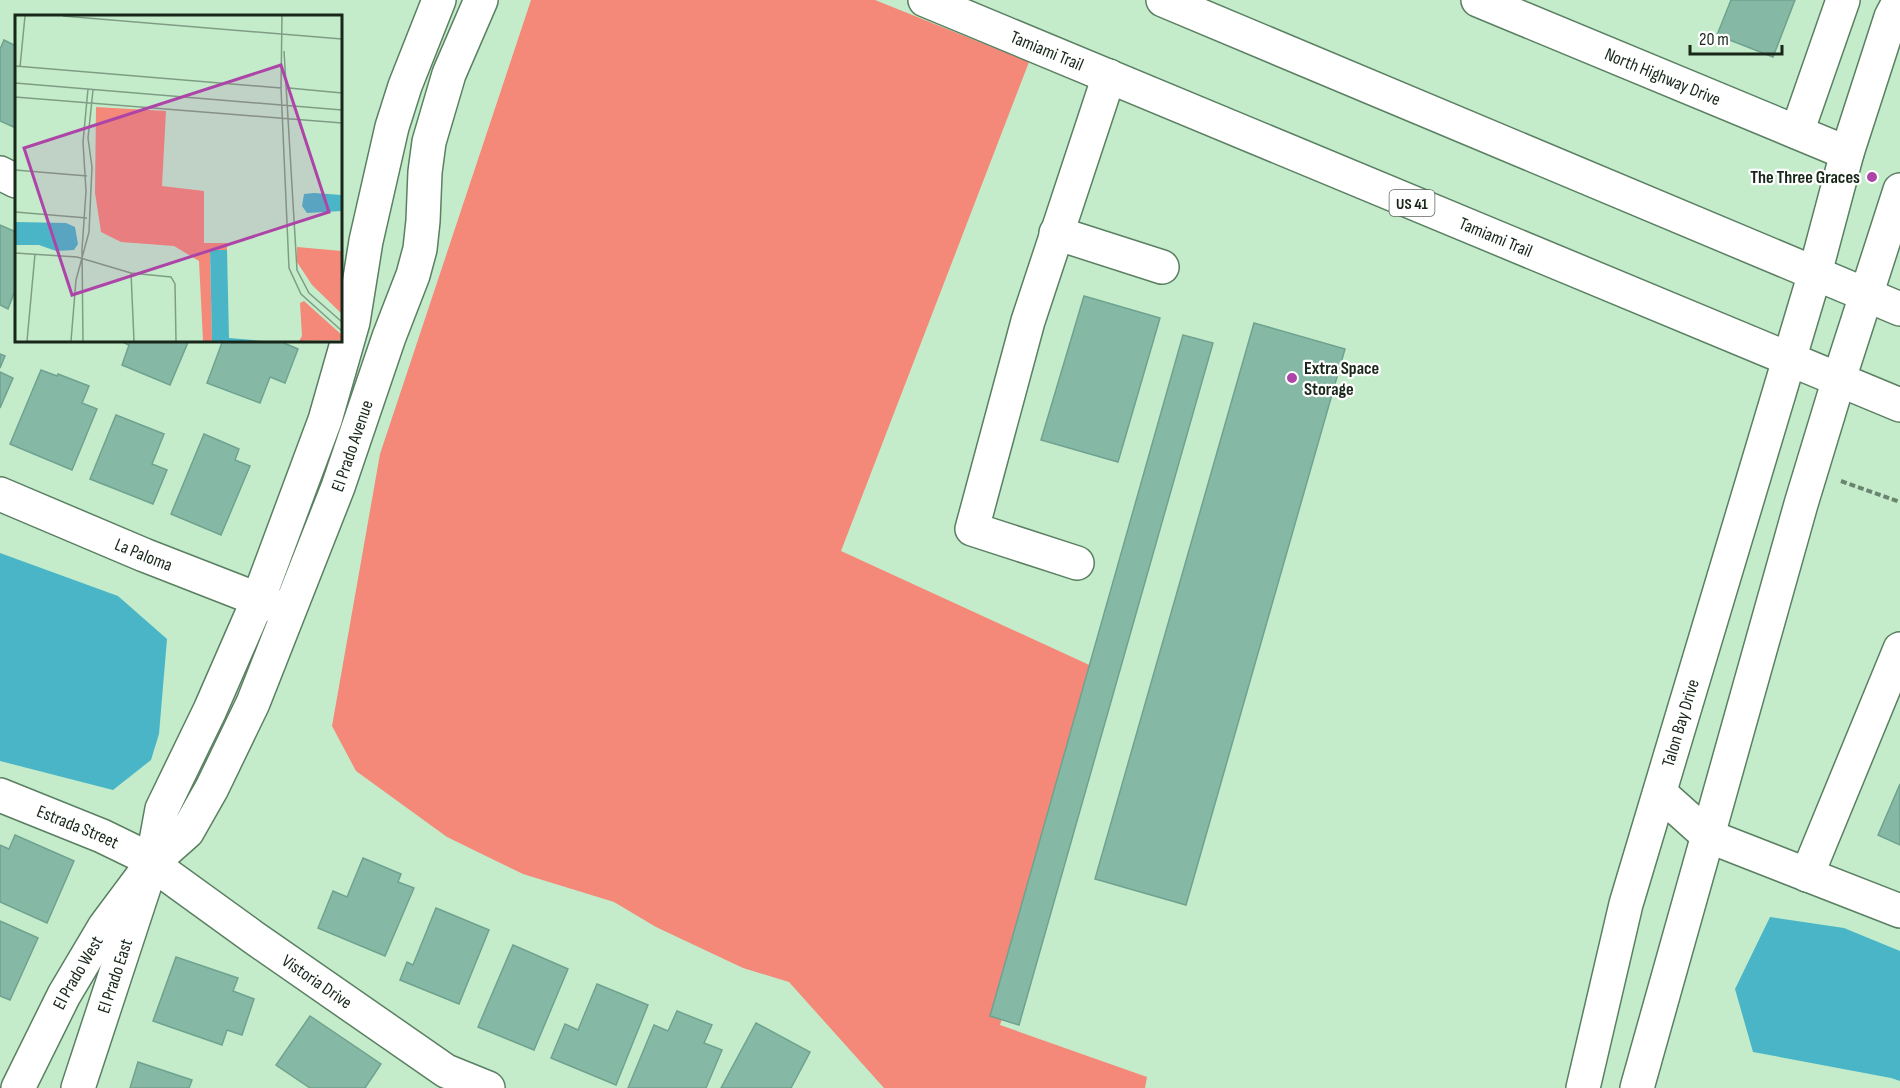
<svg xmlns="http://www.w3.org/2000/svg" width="1900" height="1088" font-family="'Sofia Sans Condensed',sans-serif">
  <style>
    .forest { fill: #f48979 }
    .water { fill: #49b5c6 }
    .building { fill: #85b9a6; stroke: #6fa28f; stroke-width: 1.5 }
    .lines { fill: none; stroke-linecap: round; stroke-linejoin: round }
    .minor-casing { stroke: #5a7f61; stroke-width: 36 }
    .major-casing { stroke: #5a7f61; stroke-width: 36 }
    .path { stroke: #6a856f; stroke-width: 4; stroke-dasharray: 6 3; stroke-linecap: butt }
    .minor { stroke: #fff; stroke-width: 33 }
    .major { stroke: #fff; stroke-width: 33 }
    .poi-dot { fill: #ad44a7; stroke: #fff; stroke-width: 2 }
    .labels { text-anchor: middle; stroke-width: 4.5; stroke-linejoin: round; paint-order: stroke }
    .shield { fill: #fff; stroke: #5d685f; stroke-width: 1.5 }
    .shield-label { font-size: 16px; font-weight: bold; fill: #18271a }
    .street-label { font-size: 18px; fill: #18271a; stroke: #fff }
    .poi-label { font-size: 18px; font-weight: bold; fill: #18271a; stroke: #fff; text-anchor: end }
    .inset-road { fill: none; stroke: #7f9d84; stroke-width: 1.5 }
    .view { fill: #ad44a7; fill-opacity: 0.15; stroke: #ad44a7; stroke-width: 3 }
    .inset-edge { fill: none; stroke: #18271a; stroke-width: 3 }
  </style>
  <rect width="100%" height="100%" fill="#c4eccb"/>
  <path class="forest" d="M 531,0 L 875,0 L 1029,62 L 841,551 L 1109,674 L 1000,1025 L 1147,1077 L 1145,1088 L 884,1088 L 789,982 L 743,968 L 656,927 L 614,902 L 523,874 L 447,837 L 356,771 L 332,726 L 380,454 Z"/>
  <g class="water">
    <path d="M 0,553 L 118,596 L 167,639 L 159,734 L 151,760 L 113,790 L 0,761 Z"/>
    <path d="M 1770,917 L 1844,928 L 1900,951 L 1900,1081 L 1891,1078 L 1753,1052 L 1735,989 Z"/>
  </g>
  <g class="building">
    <path d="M 1731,0 L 1795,0 L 1773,57 L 1717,35 Z"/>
    <path d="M 4,40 L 16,46 L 16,128 L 0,121 L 0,49 Z"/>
    <path d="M 0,225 L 16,232 L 16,288 L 8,309 L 0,305 Z"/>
    <path d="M 1084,296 L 1160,318 L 1118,462 L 1041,440 Z"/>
    <path d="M 1254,323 L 1345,349 L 1186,905 L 1095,879 Z"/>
    <path d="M 1183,335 L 1213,343 L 1019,1025 L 990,1016 Z"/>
    <path d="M 118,340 L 189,340 L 170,385 L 122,365 L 129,345 Z"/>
    <path d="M 223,340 L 277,340 L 298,349 L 285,383 L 270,377 L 260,403 L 207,383 Z"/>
    <path d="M 0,354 L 5,356 L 0,368 Z"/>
    <path d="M 41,370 L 57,376 L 58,374 L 89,386 L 82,403 L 97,409 L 72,470 L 10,444 Z"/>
    <path d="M 0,372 L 13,378 L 0,408 Z"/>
    <path d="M 116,415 L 164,434 L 152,464 L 167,470 L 153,504 L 90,479 Z"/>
    <path d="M 204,434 L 239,449 L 235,460 L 250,466 L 221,535 L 171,514 Z"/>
    <path d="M 1900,784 L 1900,845 L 1878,835 Z"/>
    <path d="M 15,835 L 74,861 L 47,923 L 0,902 L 0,845 L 9,849 Z"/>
    <path d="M 363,858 L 401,874 L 398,882 L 414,888 L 385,956 L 318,928 L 333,891 L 347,897 Z"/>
    <path d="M 436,908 L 489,930 L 459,1004 L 400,980 L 407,962 L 413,965 Z"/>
    <path d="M 0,921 L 38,938 L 10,1000 L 0,996 Z"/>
    <path d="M 513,945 L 568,969 L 534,1050 L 478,1027 Z"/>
    <path d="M 176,957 L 238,978 L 233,991 L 254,999 L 242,1035 L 227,1030 L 222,1045 L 153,1021 Z"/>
    <path d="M 597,984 L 648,1005 L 616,1085 L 551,1058 L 565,1024 L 578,1030 Z"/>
    <path d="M 677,1011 L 712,1025 L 704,1043 L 722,1050 L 706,1088 L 628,1088 L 654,1025 L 668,1031 Z"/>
    <path d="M 310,1016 L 381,1064 L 365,1088 L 310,1088 L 276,1065 Z"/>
    <path d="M 756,1023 L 810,1052 L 791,1088 L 721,1088 Z"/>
    <path d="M 138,1062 L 192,1080 L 189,1088 L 130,1088 Z"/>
  </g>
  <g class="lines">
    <g class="minor-casing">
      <g id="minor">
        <path id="s1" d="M 1478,0 L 1847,153"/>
        <path d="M 1797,132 L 1843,0"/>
        <path d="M 0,173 L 16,181"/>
        <path d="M 1056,233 L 1162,267"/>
        <path id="s2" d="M 0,494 L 144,555 L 280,608"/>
        <path d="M 1077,563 L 972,529 L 1028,321 L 1109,76"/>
        <path d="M 1660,793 L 1708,836 L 1900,911"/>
        <path id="s3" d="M 0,795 L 102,836 L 137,853 L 253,937 L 446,1071 L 488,1088"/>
        <path d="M 1807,875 L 1900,649"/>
        <path id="s4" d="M 18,1088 L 64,995 L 105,926 L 152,863 L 187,832 L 212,788 L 253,703 L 338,487 L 389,337 L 413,275 L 420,249 L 423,221 L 425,172 L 429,142 L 449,74 L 481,0"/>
        <path id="s5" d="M 78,1088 L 152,863 L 162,809 L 210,710 L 258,600 L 325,420 L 353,322 L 366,241 L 392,127 L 405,86 L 439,0"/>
        <path id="s6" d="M 1583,1088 L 1626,904 L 1815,273 L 1847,153 L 1891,17 L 1900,0"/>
        <path d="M 1637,1088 L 1801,504 L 1839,379 L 1900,190"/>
      </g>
    </g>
    <g class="major-casing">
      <g id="major">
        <path id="s7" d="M 925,0 L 1900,405"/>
        <path d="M 1163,0 L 1900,309"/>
      </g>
    </g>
    <path class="path" d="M 1841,481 L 1900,502"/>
    <use href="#minor" class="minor"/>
    <use href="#major" class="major"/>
  </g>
  <g class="poi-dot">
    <circle cx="1872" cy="177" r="6"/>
    <circle cx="1292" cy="378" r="6"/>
  </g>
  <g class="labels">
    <rect class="shield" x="1389.5" y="190" width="45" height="26" rx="4.5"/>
    <g class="shield-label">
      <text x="1412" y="209">US 41</text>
    </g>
    <g class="street-label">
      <text dy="6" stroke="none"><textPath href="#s7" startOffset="132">Tamiami Trail</textPath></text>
      <text dy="6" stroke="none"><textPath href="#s1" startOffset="200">North Highway Drive</textPath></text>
      <text dy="6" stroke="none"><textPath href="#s7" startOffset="618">Tamiami Trail</textPath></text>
      <text dy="6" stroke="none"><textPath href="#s4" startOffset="730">El Prado Avenue</textPath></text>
      <text dy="6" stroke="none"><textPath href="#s2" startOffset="156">La Paloma</textPath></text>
      <text dy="6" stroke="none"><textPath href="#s6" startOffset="378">Talon Bay Drive</textPath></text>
      <text dy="6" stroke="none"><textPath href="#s3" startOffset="84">Estrada Street</textPath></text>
      <text dy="6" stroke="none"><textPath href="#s4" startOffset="130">El Prado West</textPath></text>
      <text dy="6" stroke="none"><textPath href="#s5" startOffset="118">El Prado East</textPath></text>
      <text dy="6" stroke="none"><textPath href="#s3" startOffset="370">Vistoria Drive</textPath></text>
    </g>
    <g class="poi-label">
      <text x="1860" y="183">The Three Graces</text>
      <text x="1304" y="374" text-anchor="start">Extra Space<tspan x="1304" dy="21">Storage</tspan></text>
    </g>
  </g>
  <g transform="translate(15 15)">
    <rect width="327" height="327" fill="#c4eccb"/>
    <path d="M 81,92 L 151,96 L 147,171 L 189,176 L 189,228 L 212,228 L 212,235 L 195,236 L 197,326 L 188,326 L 184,246 L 159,231 L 106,227 L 86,217 L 80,178 ZM 282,232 L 327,236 L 327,299 L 297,270 L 282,247 ZM 289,286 L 327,320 L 327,325 L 284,326 L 287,321 L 285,288 Z" fill="#f48979"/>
    <path d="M 299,178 L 327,180 L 327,196 L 292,198 L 287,191 L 289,179 ZM 0,207 L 51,208 L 60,212 L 63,229 L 59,235 L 41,236 L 24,230 L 0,230 ZM 195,235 L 212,235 L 214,323 L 249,326 L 197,326 Z" fill="#49b5c6"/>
    <path class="inset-road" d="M 48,1 L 327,24M 267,1 L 266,73 L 274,253 L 286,279 L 327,316M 269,36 L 282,255 L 294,278 L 327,307M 0,51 L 266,73M 5,52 L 10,1M 0,68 L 327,95M 274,73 L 327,78M 0,82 L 327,108M 0,155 L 72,161M 0,197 L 72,203M 0,238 L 62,242 L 116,258 L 156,262 L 160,269 L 161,326M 116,258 L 119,326M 12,326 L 20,239M 56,326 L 61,265 L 74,217 L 77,152 L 73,123 L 78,75M 68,326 L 67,235 L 71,176 L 68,127 L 73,74"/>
    <path class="view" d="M 266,50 L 314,197 L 57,280 L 9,133 Z"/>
    <rect width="327" height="327" class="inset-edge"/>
  </g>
  <path d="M1690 45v9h92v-9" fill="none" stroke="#18271a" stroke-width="3"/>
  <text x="1699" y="45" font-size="18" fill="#18271a" stroke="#ffffff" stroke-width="4.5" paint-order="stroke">20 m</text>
</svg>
